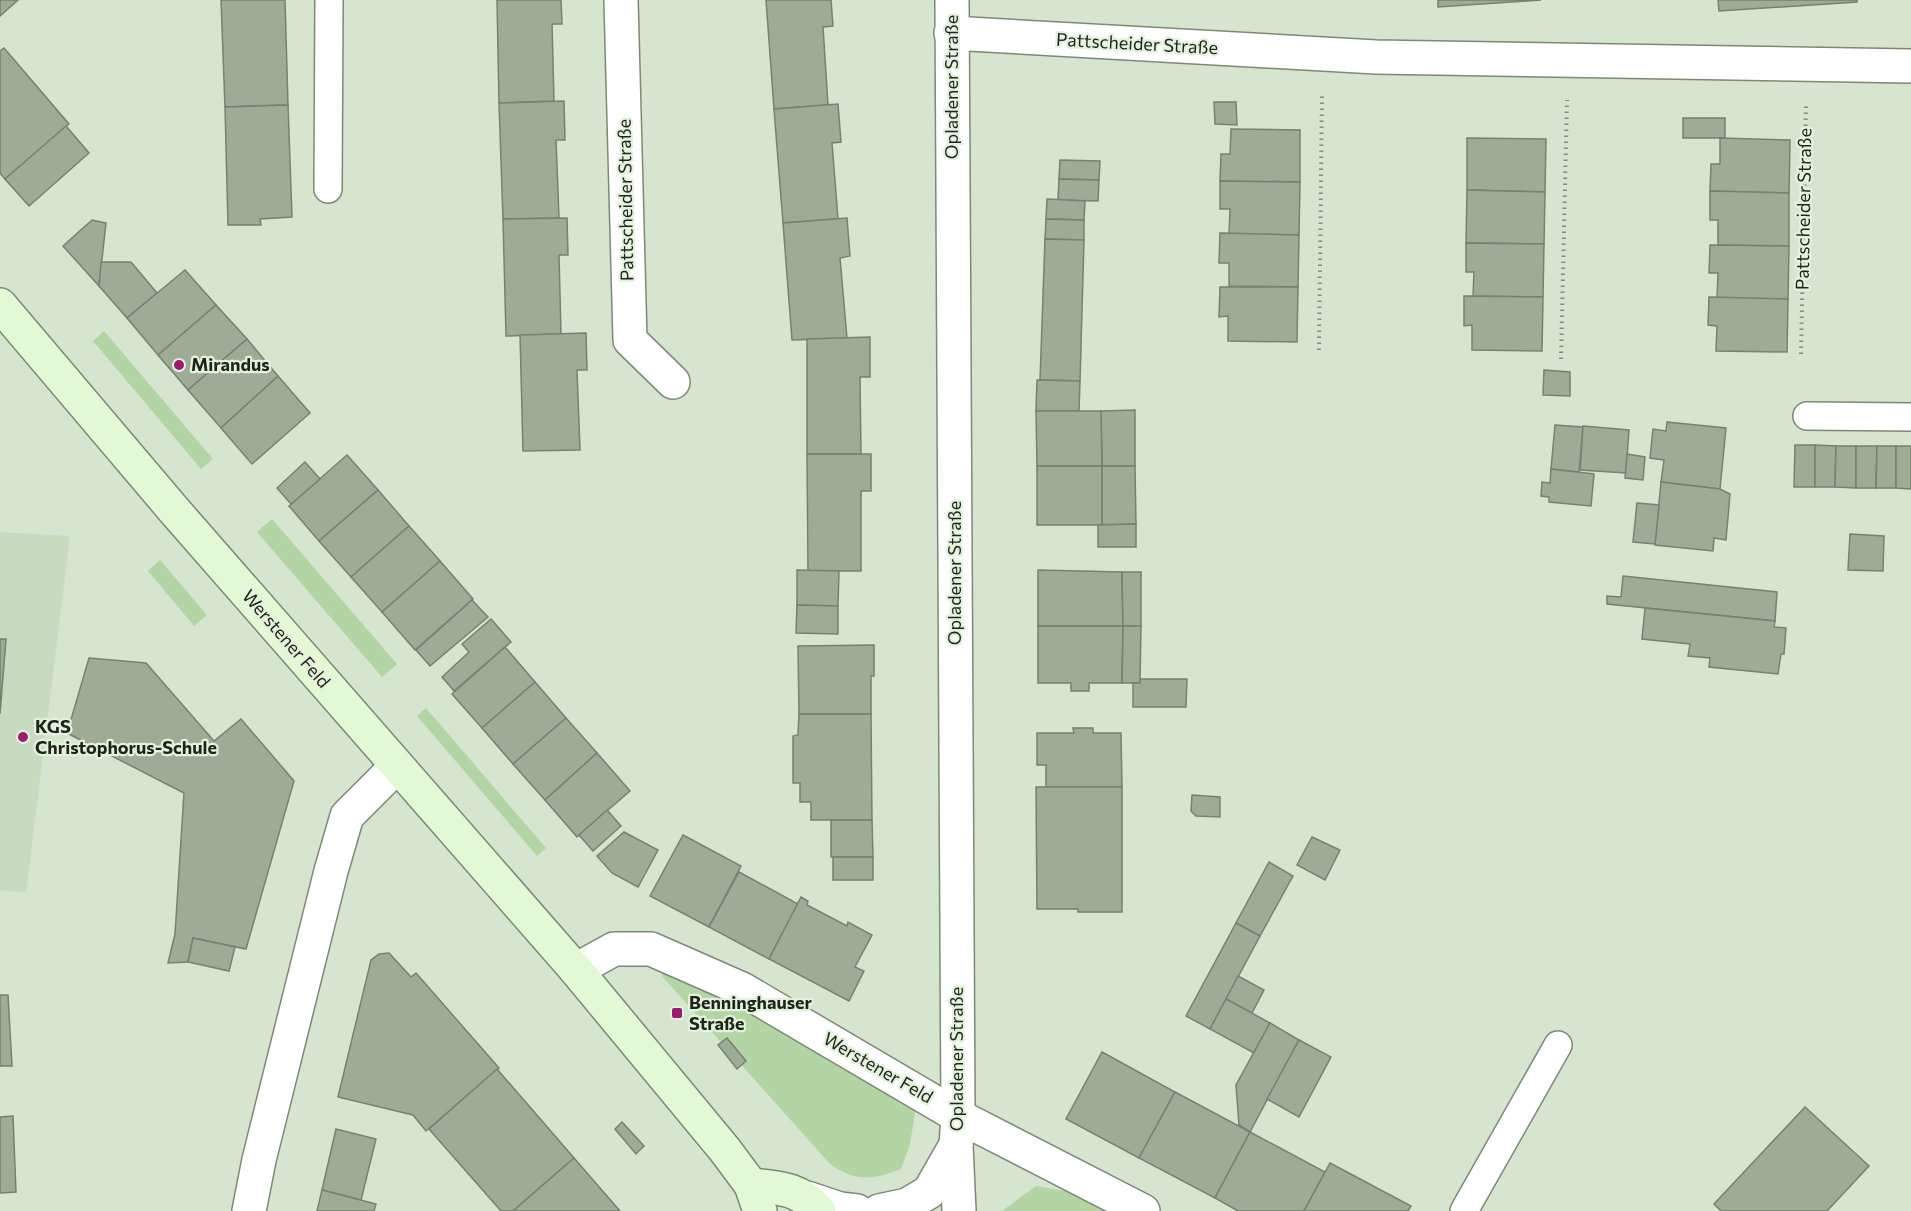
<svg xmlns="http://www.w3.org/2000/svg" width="1911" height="1211" font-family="Commissioner,sans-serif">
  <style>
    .built { fill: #c8dabf }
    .green { fill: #b3d4a3 }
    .building { fill: #9eac97; stroke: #75826f; stroke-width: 1.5 }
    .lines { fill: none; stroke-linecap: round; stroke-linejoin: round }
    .lane-casing { stroke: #7c8976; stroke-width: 30 }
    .street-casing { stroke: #7c8976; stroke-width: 36 }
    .secondary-casing { stroke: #7c8976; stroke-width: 36 }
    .path { stroke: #838d7e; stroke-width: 4; stroke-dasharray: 1.5 4.5; stroke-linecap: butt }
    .lane { stroke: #fff; stroke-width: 27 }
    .street { stroke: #fff; stroke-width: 33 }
    .secondary { stroke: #e3f9d6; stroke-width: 33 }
    .poi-dot { fill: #9b1b71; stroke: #e3f2dc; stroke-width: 2 }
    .labels { text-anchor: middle; stroke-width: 4.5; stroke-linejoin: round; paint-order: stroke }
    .street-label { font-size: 18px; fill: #1e231c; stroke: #e3f2dc }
    .poi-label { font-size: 18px; font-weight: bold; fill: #1e231c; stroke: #e3f2dc; text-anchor: start }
  </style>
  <rect width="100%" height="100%" fill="#d6e5cf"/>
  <path class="built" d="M 0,532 L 70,536 L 26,893 L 0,890 Z"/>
  <g class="green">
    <path d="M 104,331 L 213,459 L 201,469 L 93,341 Z"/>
    <path d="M 272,519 L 397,664 L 382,677 L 257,532 Z"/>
    <path d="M 160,560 L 207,615 L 194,626 L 148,571 Z"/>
    <path d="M 426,708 L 546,848 L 537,856 L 417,716 Z"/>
    <path d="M 665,968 L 675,970 L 917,1101 L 910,1144 L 901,1169 C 873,1180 855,1182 830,1164 L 662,976 Z"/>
    <path d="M 1036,1186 L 1065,1191 L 1107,1211 L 1002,1211 Z"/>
  </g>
  <g class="building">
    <path d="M 0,0 L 18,0 L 0,16 Z"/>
    <path d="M 221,0 L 285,0 L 288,105 L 225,107 Z"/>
    <path d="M 497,0 L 561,0 L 562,24 L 552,24 L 554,101 L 499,103 Z"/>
    <path d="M 766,0 L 831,0 L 833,26 L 823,27 L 828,105 L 774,109 Z"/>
    <path d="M 1438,0 L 1541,0 L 1438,7 Z"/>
    <path d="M 1718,0 L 1857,0 L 1857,2 L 1719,11 Z"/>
    <path d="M 4,48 L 69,124 L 5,179 L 0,173 L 0,51 Z"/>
    <path d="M 564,101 L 565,140 L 556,140 L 559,218 L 503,219 L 499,103 Z"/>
    <path d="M 1214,102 L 1236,102 L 1237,125 L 1215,124 Z"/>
    <path d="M 838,104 L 841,142 L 832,143 L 838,219 L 783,223 L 774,109 Z"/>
    <path d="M 288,105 L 292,217 L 260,219 L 261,225 L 228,225 L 225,107 Z"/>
    <rect x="1683" y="118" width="42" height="20"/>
    <path d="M 66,126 L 89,153 L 29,206 L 5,179 Z"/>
    <path d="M 1231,129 L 1300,130 L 1300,182 L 1220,181 L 1221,154 L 1230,154 Z"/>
    <path d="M 1467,138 L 1546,139 L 1545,192 L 1467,190 Z"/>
    <path d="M 1720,138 L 1790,140 L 1789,193 L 1710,191 L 1711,164 L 1720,164 Z"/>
    <path d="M 1060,160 L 1100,161 L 1099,180 L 1059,179 Z"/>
    <path d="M 1059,179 L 1099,180 L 1098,201 L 1058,200 Z"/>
    <path d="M 1220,181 L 1300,182 L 1299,235 L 1229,234 L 1230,209 L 1220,209 Z"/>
    <path d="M 1467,190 L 1545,192 L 1544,244 L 1466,243 Z"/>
    <path d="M 1710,191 L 1789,193 L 1789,246 L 1718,245 L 1718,220 L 1710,220 Z"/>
    <path d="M 1047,199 L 1085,201 L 1084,220 L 1046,219 Z"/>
    <path d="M 567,218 L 568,255 L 559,255 L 561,334 L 506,336 L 503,219 Z"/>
    <path d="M 847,218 L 850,256 L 840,258 L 847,338 L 792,340 L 783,223 Z"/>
    <path d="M 1046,219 L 1084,220 L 1084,240 L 1045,239 Z"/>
    <path d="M 92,220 L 106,223 L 99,286 L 63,246 Z"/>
    <path d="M 1220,233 L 1299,235 L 1298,287 L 1229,286 L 1229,263 L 1219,263 Z"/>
    <path d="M 1045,239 L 1084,240 L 1080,381 L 1040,380 Z"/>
    <path d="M 1466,243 L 1544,244 L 1543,297 L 1473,296 L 1474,272 L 1466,272 Z"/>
    <path d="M 1710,245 L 1789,246 L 1788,299 L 1717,298 L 1718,273 L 1709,273 Z"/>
    <path d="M 101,262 L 131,262 L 157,293 L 127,318 L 99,286 Z"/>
    <path d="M 185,270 L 216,305 L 158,355 L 127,318 Z"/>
    <path d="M 1220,287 L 1298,287 L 1297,342 L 1228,341 L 1228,316 L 1219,317 Z"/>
    <path d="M 1464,296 L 1543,297 L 1542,351 L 1472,350 L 1472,325 L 1464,326 Z"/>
    <path d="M 1709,297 L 1788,299 L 1787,352 L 1716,351 L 1717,326 L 1708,325 Z"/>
    <path d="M 216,305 L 247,339 L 188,390 L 158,355 Z"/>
    <path d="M 586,333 L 587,370 L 577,370 L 580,450 L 523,451 L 520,335 Z"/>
    <path d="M 870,337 L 870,377 L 860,377 L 861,454 L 807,454 L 807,339 Z"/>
    <path d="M 247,339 L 278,376 L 221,428 L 188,390 Z"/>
    <path d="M 1544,370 L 1570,372 L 1570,396 L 1543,395 Z"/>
    <path d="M 278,376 L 310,413 L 252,464 L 221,428 Z"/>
    <path d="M 1037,380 L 1080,381 L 1079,411 L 1036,411 Z"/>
    <path d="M 1135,410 L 1135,466 L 1102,466 L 1101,411 Z"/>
    <path d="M 1036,411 L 1101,411 L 1102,466 L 1037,466 Z"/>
    <path d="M 1667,422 L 1726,428 L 1720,489 L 1661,482 L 1664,460 L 1650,458 L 1653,429 L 1666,431 Z"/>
    <path d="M 1555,425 L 1583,427 L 1579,472 L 1551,469 Z"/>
    <path d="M 1583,426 L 1629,430 L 1626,473 L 1580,470 Z"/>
    <path d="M 1795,445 L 1815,445 L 1815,487 L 1794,487 Z"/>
    <path d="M 1815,445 L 1836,446 L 1835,487 L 1815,487 Z"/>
    <path d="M 1836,446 L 1856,446 L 1856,488 L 1835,487 Z"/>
    <path d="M 1856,446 L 1877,446 L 1876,488 L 1856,488 Z"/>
    <path d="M 1877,446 L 1896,446 L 1896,488 L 1876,488 Z"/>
    <path d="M 1896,446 L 1911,446 L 1911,489 L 1896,488 Z"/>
    <path d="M 807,454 L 871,454 L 871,491 L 861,491 L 861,571 L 808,571 Z"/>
    <path d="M 1627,454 L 1645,457 L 1643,480 L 1625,478 Z"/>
    <path d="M 347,455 L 378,490 L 319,541 L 289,506 Z"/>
    <path d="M 305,462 L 320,479 L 291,504 L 277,488 Z"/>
    <rect x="1037" y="466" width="65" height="59"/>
    <path d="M 1102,466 L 1135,466 L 1136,524 L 1102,525 Z"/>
    <path d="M 1551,469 L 1594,474 L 1591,506 L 1549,502 L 1549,497 L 1541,496 L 1542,482 L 1550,483 Z"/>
    <path d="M 1661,482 L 1720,489 L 1730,494 L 1726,540 L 1714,538 L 1713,551 L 1655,545 Z"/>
    <path d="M 378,490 L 409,526 L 351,577 L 319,541 Z"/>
    <path d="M 1637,503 L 1659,505 L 1655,544 L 1633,542 Z"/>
    <path d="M 1136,524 L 1136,547 L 1098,547 L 1098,525 Z"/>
    <path d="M 409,526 L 440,561 L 382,612 L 351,577 Z"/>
    <path d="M 1850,534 L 1884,536 L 1883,571 L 1848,570 Z"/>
    <path d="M 440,561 L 473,599 L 415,650 L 382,612 Z"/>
    <path d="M 797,570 L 839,571 L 838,606 L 797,605 Z"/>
    <path d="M 1038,570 L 1122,572 L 1123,626 L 1038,626 Z"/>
    <path d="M 1122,572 L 1141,572 L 1141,626 L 1123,626 Z"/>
    <path d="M 1623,576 L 1777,592 L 1775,621 L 1607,604 L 1607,596 L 1621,597 Z"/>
    <path d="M 472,600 L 488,617 L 430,666 L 416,650 Z"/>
    <path d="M 797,605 L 838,606 L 838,634 L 796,633 Z"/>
    <path d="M 1645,608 L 1775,621 L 1774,627 L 1786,628 L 1784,654 L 1781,654 L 1778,674 L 1709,667 L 1710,658 L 1688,656 L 1690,644 L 1642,639 Z"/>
    <path d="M 491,619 L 511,642 L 454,691 L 442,677 L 469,652 L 462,644 Z"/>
    <path d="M 1038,626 L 1123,626 L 1122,683 L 1089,683 L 1089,691 L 1071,691 L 1071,683 L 1038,683 Z"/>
    <path d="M 1123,626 L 1141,626 L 1140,683 L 1122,683 Z"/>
    <path d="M 0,639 L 6,639 L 0,714 Z"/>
    <path d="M 874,645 L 874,676 L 871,676 L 871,714 L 799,714 L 798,646 Z"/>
    <path d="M 505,647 L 535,682 L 482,728 L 452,694 Z"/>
    <path d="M 89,658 L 146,663 L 214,741 L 241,719 L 294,781 L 246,949 L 193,938 L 188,962 L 168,963 L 175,934 L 184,793 L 67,733 Z"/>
    <path d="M 1140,679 L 1187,679 L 1186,707 L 1133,707 L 1133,683 L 1140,683 Z"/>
    <path d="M 535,682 L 566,718 L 513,764 L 482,728 Z"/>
    <path d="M 799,714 L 871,714 L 872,820 L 811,820 L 811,802 L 800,802 L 800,783 L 793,783 L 793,736 L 798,735 Z"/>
    <path d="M 566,718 L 597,753 L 545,800 L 513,764 Z"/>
    <path d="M 1073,728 L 1093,728 L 1093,733 L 1121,733 L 1122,787 L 1046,787 L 1046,765 L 1037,765 L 1037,733 L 1074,733 Z"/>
    <path d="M 597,753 L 630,791 L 577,837 L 545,800 Z"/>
    <path d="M 1036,787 L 1122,787 L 1122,912 L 1078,912 L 1078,909 L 1037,909 Z"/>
    <path d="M 1192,795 L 1220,797 L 1220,817 L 1196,816 L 1191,811 Z"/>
    <path d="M 607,810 L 621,826 L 593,851 L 579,835 Z"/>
    <path d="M 831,820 L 872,820 L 873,857 L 831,857 Z"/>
    <path d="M 624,832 L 658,850 L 638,887 L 612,873 L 597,856 Z"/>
    <path d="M 683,835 L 741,866 L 709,927 L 650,896 Z"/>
    <path d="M 1312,837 L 1340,850 L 1325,880 L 1297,865 Z"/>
    <rect x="833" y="857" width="40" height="23"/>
    <path d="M 1269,862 L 1293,876 L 1260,936 L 1236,923 Z"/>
    <path d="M 739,872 L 798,904 L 769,959 L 709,927 Z"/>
    <path d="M 801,897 L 808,901 L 807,905 L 847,926 L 848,922 L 872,935 L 855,967 L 864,971 L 849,1001 L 769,959 Z"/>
    <path d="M 1236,923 L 1260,936 L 1210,1029 L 1186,1016 Z"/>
    <path d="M 193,938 L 235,947 L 229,971 L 188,962 Z"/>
    <path d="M 389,953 L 411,977 L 416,973 L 499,1068 L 426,1131 L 413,1115 L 338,1097 L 371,960 L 379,954 Z"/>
    <path d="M 1238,976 L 1264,990 L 1252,1013 L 1226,999 Z"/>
    <path d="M 0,995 L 8,995 L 12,1066 L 0,1066 Z"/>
    <path d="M 1226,999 L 1270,1023 L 1254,1053 L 1210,1029 Z"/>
    <path d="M 1270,1023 L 1299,1040 L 1250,1132 L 1239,1125 L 1236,1085 Z"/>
    <path d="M 727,1038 L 746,1061 L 737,1069 L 718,1045 Z"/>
    <path d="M 1299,1040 L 1331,1057 L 1299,1117 L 1267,1099 Z"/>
    <path d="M 1102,1052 L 1175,1092 L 1139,1158 L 1066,1119 Z"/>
    <path d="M 497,1069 L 574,1158 L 513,1211 L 501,1211 L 429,1129 Z"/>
    <path d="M 1175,1092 L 1250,1132 L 1215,1198 L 1139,1158 Z"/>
    <path d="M 1805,1107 L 1869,1166 L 1827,1211 L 1721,1211 L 1714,1204 Z"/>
    <path d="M 13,1116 L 16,1192 L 0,1193 L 0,1117 Z"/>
    <path d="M 622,1122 L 644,1146 L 636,1154 L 615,1129 Z"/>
    <path d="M 336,1129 L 376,1139 L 361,1200 L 322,1190 Z"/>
    <path d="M 1250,1132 L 1325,1172 L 1304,1211 L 1238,1211 L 1215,1198 Z"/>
    <path d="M 574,1158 L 620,1211 L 513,1211 Z"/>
    <path d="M 1330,1163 L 1411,1206 L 1408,1211 L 1304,1211 Z"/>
    <path d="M 322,1190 L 376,1204 L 374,1211 L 317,1211 Z"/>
  </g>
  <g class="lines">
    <g class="lane-casing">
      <g id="lane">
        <path d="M 328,189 L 329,0"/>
        <path d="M 1807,416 L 1911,417"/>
        <path d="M 1464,1211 L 1558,1045"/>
      </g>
    </g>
    <g class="street-casing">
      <g id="street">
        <path d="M 621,0 L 630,340 L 673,382"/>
        <path d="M 952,0 L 958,1116 L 956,1145 L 959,1211"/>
        <path d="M 951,33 L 1376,57 L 1911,66"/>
        <path d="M 576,970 L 614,949 L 651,949 L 742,989 L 958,1116 L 1143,1211"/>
        <path d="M 807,1198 L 840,1209 L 857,1211"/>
        <path d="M 249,1211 L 259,1160 L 331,871 L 347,816 L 397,766"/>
        <path d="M 879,1211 L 907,1205 L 929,1192 L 956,1145"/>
      </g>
    </g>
    <g class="secondary-casing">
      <g id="secondary">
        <path d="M 0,305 L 173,509 L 576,970 L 725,1150 L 751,1185 L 760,1211"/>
        <path d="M 751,1185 C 780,1188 799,1188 819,1211"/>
      </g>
    </g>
    <g class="path">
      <path d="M 1319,350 L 1322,94"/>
      <path d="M 1801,354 L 1806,104"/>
      <path d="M 1561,359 L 1567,100"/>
    </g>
    <use href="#lane" class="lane"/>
    <use href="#street" class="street"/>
    <use href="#secondary" class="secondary"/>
  </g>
  <g class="poi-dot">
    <circle cx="179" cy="365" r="6"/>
    <circle cx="23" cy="737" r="6"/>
    <rect x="671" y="1007" width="12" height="12" rx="3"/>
  </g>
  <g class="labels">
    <g class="street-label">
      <text transform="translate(1137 44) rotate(3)" y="6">Pattscheider Straße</text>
      <text transform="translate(952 87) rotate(-90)" y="6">Opladener Straße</text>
      <text transform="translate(626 200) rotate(-91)" y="6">Pattscheider Straße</text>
      <text transform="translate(1804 209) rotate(-89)" y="6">Pattscheider Straße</text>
      <text transform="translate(955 573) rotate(-90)" y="6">Opladener Straße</text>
      <text transform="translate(286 639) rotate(49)" y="6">Werstener Feld</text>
      <text transform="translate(957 1059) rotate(-90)" y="6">Opladener Straße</text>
      <text transform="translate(878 1068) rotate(30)" y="6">Werstener Feld</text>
    </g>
    <g class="poi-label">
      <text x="191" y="371">Mirandus</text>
      <text x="35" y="733">KGS<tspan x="35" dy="21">Christophorus-Schule</tspan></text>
      <text x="689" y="1009">Benninghauser<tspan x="689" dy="21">Straße</tspan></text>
    </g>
  </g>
</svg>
